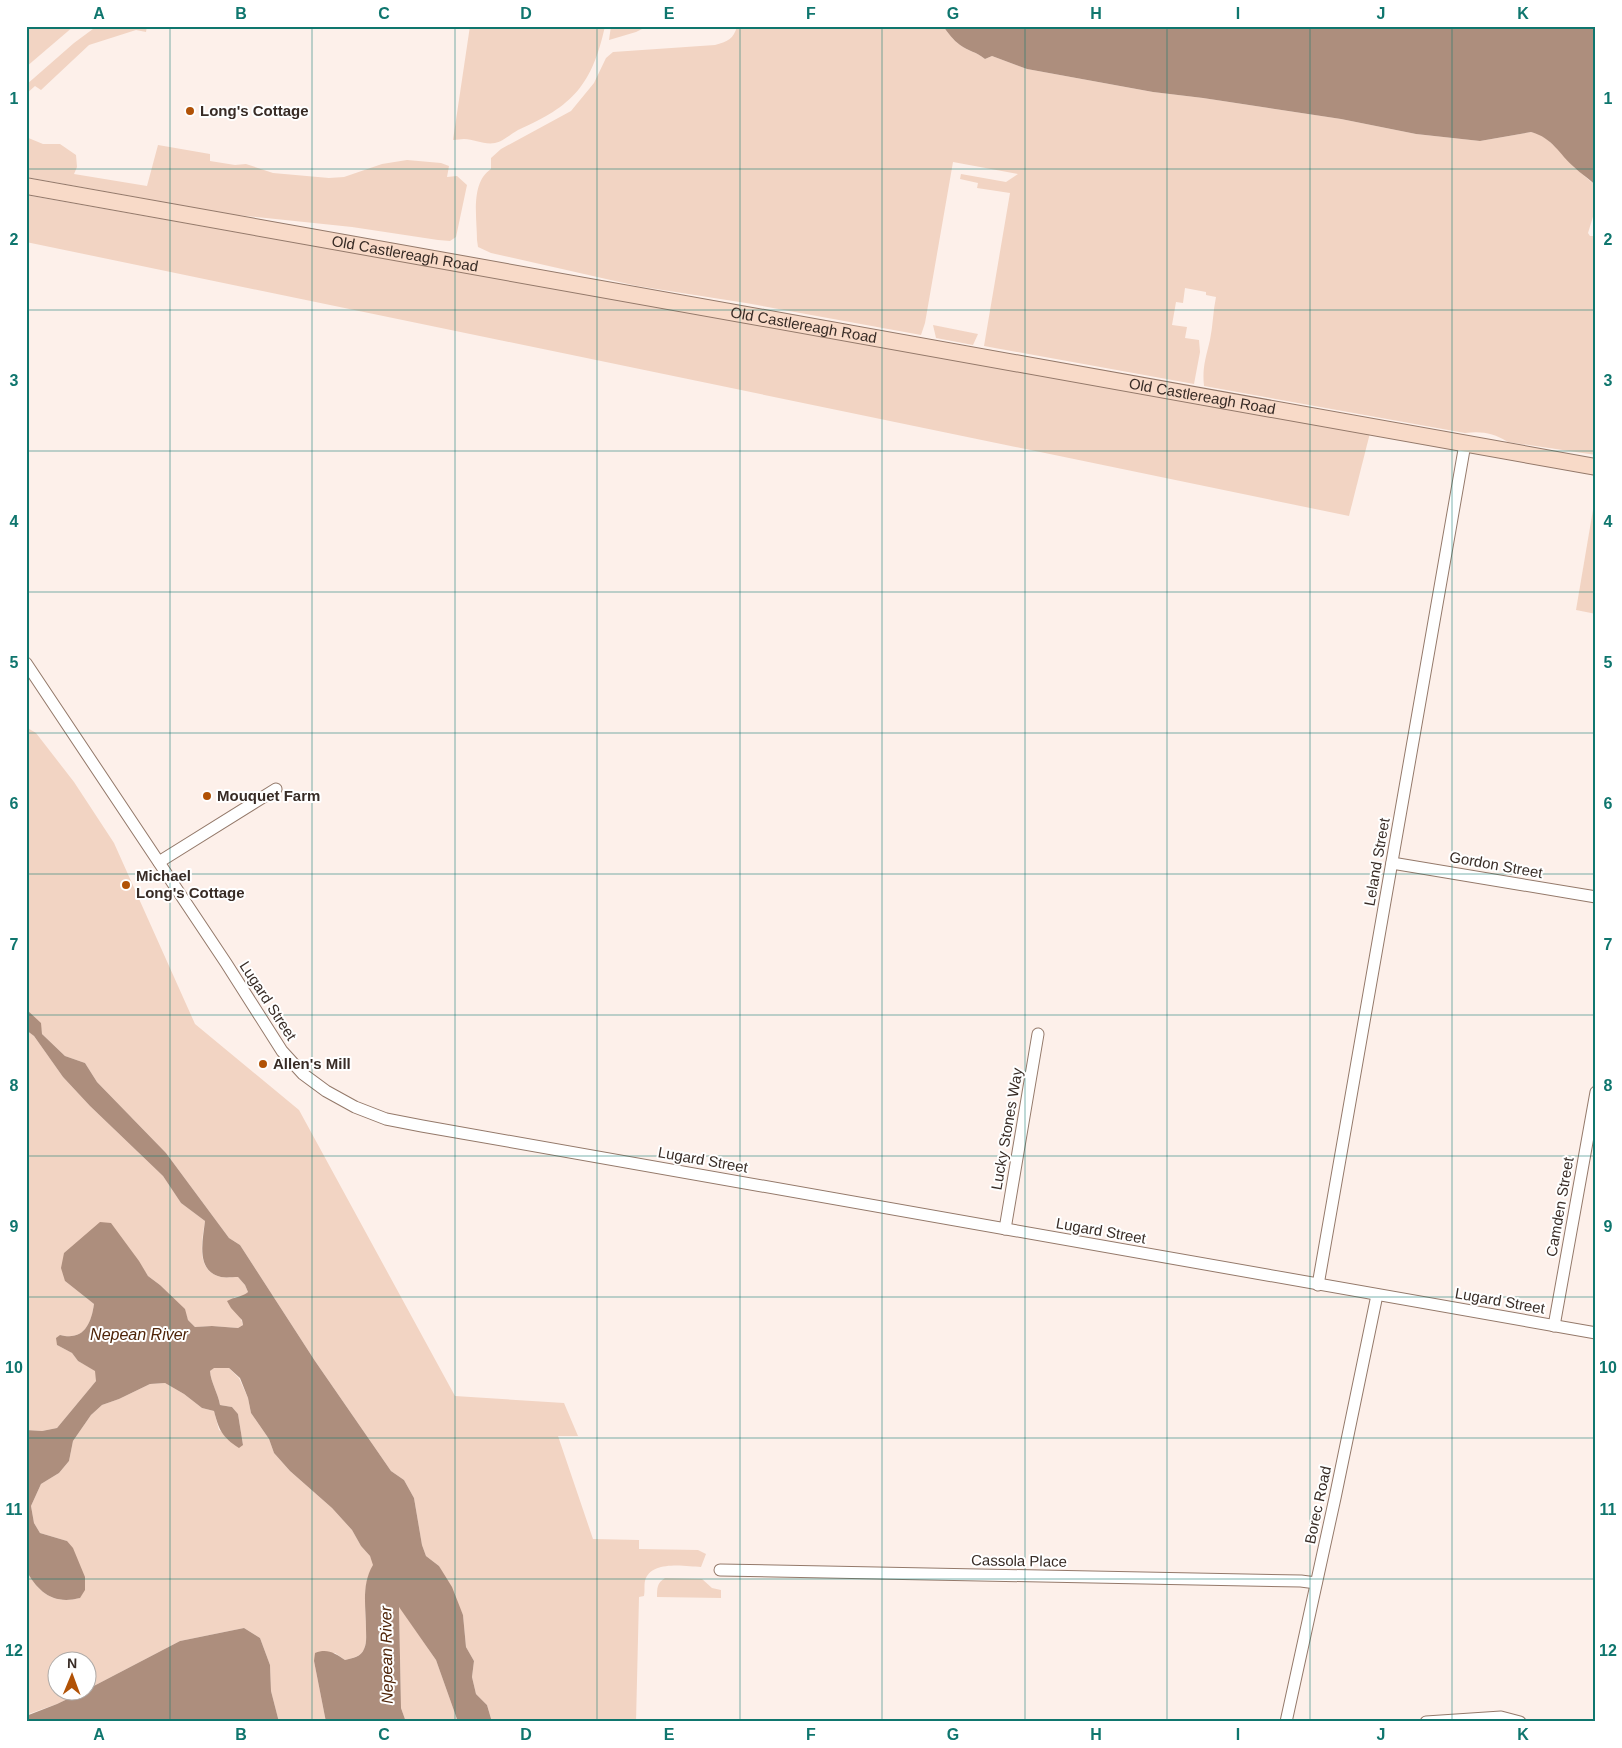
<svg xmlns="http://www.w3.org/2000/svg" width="1622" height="1748" font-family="Arial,sans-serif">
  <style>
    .green { fill: #f2d4c3 }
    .water { fill: #ad8e7d }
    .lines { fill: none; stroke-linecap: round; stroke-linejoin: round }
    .street-casing { stroke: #94796a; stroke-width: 13 }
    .secondary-casing { stroke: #94796a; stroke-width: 18 }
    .street { stroke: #fff; stroke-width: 11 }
    .secondary { stroke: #f8dac8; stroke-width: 16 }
    .grid { fill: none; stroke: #0f766e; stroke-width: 1; stroke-opacity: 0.55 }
    .poi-dot { fill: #b15206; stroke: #fff; stroke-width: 2 }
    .labels { text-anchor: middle; stroke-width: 4; stroke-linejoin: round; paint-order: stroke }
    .poi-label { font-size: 15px; font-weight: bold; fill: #382c26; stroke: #fff; text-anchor: start }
    .street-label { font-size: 15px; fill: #382c26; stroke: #fff }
    .water-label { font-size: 16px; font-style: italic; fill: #4f2408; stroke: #fff }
    .neatline { fill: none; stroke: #0f766e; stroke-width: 2 }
    .grid-label { font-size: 16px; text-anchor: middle; font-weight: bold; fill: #0f766e }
  </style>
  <rect width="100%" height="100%" fill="#fdf0ea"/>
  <g class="green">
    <path d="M 26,26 L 74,26 L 26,67 Z"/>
    <path d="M 97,26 L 147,26 L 146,32 L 136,30 L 89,45 L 41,90 L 35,86 L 26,94 L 26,85 L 74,43 Z"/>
    <path d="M 470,26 L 605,26 C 592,85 573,106 518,130 C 511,134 502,142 495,143 C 484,145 474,139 464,139 C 460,139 457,140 453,140 Z"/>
    <path d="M 611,26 L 648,26 L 636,32 L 609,40 Z"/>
    <path d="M 737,26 L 943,26 C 948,33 953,40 960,45 C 968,51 977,52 985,59 L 992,56 L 1027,69 L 1153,92 L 1203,98 L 1341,119 L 1416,134 L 1480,141 L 1531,132 L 1539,134 L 1548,140 L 1564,155 L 1573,166 L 1596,186 L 1596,207 L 1588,233 L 1590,236 L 1596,236 L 1596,455 L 1508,442 C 1493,433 1482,431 1465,433 L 1204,386 C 1202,368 1206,357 1210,340 C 1213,325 1213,311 1216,297 L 1206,295 L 1206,292 L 1185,288 L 1183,303 L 1176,302 L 1172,325 L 1187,327 L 1185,338 L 1199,340 L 1200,352 L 1194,384 L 984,346 L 1010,193 L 977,188 L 978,183 L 960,179 L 961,174 L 1006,182 L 1018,174 L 953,162 L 925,323 L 921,335 L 746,303 L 637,286 L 491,253 L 478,247 L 477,240 C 477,218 470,183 491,169 L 491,158 L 501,149 L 571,111 L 594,83 L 606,58 L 613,52 L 715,45 C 727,42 734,39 737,26 Z"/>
    <path d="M 26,137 L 43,144 L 60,144 L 76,155 L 77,167 L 74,174 L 147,186 L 158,145 L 210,154 L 210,161 L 235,165 L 246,164 L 273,173 L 329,178 L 344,177 L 382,164 L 407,160 L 441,163 L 449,166 L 447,177 L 457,176 L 467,185 L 456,237 L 450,241 L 438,240 L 352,227 L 236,215 L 26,177 Z"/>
    <path d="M 26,195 L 1370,433 L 1349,516 L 26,242 Z"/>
    <path d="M 933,325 L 978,334 L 973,345 L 936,338 Z"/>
    <path d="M 1595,498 L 1596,498 L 1596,614 L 1576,610 Z"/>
    <path d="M 26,727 L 36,733 L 74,782 L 114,843 L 195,1024 L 299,1110 L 455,1396 L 564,1403 L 578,1436 L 558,1436 L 593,1539 L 639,1540 L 639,1549 L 698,1550 L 706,1554 L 701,1567 C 685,1566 650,1560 645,1581 C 644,1585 645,1591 644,1596 L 639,1597 L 636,1722 L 492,1722 L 487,1705 L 476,1694 L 472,1677 L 474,1661 L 466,1647 L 463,1615 L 439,1566 L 426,1556 L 422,1545 L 414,1498 L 404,1480 L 391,1471 L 315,1361 L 240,1245 L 229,1238 L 166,1153 L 97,1082 L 85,1063 L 65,1056 L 42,1034 L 40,1023 L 26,1009 Z"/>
    <path d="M 26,1030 L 34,1036 L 63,1077 L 90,1106 L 163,1176 L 181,1203 L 205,1221 C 202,1240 195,1271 221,1277 C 226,1278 233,1277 238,1277 L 245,1285 L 248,1292 L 243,1296 L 234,1297 L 243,1325 L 238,1328 L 212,1326 L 195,1327 L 188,1320 L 184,1309 L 160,1285 L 148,1276 L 129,1248 L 65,1281 L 94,1304 C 91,1325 83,1341 60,1335 L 57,1345 L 72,1353 L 78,1361 L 96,1371 L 96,1381 L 57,1428 L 42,1431 L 26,1430 Z"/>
    <path d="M 214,1367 L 229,1368 L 239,1378 L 248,1398 L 251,1413 L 269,1439 L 274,1453 L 290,1471 L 332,1508 L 352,1530 L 361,1546 L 370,1556 L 374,1565 C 361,1585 366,1607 366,1630 C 366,1635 367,1643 364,1649 C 361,1657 352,1658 345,1660 L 335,1653 L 314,1661 L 326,1722 L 279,1722 L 271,1691 L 270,1665 L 260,1638 L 244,1628 L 180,1641 L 88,1689 L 88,1660 L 58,1660 L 58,1690 L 84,1691 L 57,1704 L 26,1715 L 26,1570 C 38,1592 53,1605 80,1598 L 67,1541 L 40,1533 L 34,1523 L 31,1506 L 41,1484 L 59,1473 L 69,1461 L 73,1441 L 91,1415 L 102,1405 L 119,1399 L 150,1384 L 165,1383 L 184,1394 L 202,1408 L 214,1411 L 219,1430 L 243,1445 L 238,1414 L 232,1407 L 220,1405 C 218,1393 211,1383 210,1371 Z"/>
    <path d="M 665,1578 L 702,1579 L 712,1588 L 721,1590 L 721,1598 L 657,1597 C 657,1588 657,1583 665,1578 Z"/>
    <path d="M 399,1606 L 436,1660 L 458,1722 L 406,1722 L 401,1708 Z"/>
  </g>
  <g class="water">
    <path d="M 943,26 L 1596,26 L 1596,186 C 1590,179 1581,174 1574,167 C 1559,154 1553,138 1531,132 L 1480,141 L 1416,134 L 1341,119 L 1203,98 L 1153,92 L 1027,69 L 992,56 L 985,59 C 977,52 968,51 960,45 C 953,40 948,33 943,26 Z"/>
    <path d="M 26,1009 L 41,1023 L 42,1034 L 65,1056 L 85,1063 L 97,1082 L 166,1153 L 229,1238 L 240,1245 L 315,1361 L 391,1471 L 404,1480 L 414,1498 L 422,1545 L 426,1556 L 439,1566 L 452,1587 L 463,1615 L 466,1647 L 474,1661 L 472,1677 L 476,1694 L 487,1705 L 492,1722 L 458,1722 L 436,1660 L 399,1607 L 401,1708 L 406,1722 L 326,1722 L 314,1661 L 315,1653 C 327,1648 335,1653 345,1660 C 353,1658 361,1657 364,1649 C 367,1643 366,1635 366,1629 C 366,1607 361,1585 373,1565 L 370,1556 L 361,1546 L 352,1530 L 332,1508 L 290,1471 L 274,1453 L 269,1439 L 251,1413 L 248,1398 L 240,1378 L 229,1368 L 214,1368 L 210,1371 C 211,1383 218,1393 220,1405 L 232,1407 L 238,1414 L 243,1445 L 239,1448 C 222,1437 219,1430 214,1411 L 202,1408 L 184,1394 L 165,1383 L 150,1384 L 119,1399 L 102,1405 L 91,1415 L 73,1441 L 69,1461 L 59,1473 L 41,1484 L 31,1506 L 34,1523 L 40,1533 L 67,1541 L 73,1548 L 85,1577 L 85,1590 L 80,1598 C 53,1605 38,1592 26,1570 L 26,1430 L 42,1431 L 57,1428 L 96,1381 L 95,1371 L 78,1361 L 72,1353 L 57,1345 L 56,1338 L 60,1335 C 83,1341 91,1325 94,1304 L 65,1281 L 61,1268 L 64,1253 L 100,1222 L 111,1223 L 139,1261 L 148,1276 L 160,1285 L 185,1309 L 188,1320 L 195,1327 L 212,1326 L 238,1328 L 243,1325 L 242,1320 L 231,1308 L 227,1301 C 234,1297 242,1297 248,1292 L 245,1285 L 238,1277 C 233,1277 226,1278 221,1277 C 195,1271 203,1240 205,1221 L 181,1203 L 163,1176 L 90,1106 L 63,1077 L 34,1036 L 26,1030 Z"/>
    <path d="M 244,1628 L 260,1638 L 270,1665 L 271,1691 L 279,1722 L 26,1722 L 26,1716 L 57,1704 L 84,1691 L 88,1690 L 88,1689 L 180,1641 Z"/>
  </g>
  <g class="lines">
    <g class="street-casing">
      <g id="street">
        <path d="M 26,663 L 226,963 L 282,1051 L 303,1074 L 326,1091 L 355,1107 L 386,1119 L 422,1126 L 1596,1333"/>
        <path d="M 159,862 L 276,789"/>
        <path d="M 1392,863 L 1596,897"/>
        <path d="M 1005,1229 L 1038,1034"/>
        <path d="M 1318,1285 L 1465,444"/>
        <path d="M 1554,1326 L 1596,1092"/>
        <path d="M 720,1570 L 1301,1581 L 1316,1583"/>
        <path d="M 1286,1722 L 1335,1498 L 1377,1295"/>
        <path d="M 1426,1722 L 1501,1717 L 1520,1722"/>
      </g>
    </g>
    <g class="secondary-casing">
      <g id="secondary">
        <path id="s1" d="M 26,186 L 1596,467"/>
      </g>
    </g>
    <use href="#street" class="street"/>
    <use href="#secondary" class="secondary"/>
  </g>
  <path class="grid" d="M 170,26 L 170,1722M 312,26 L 312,1722M 455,26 L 455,1722M 597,26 L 597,1722M 740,26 L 740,1722M 882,26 L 882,1722M 1025,26 L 1025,1722M 1167,26 L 1167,1722M 1310,26 L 1310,1722M 1452,26 L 1452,1722M 26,169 L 1596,169M 26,310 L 1596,310M 26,451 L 1596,451M 26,592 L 1596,592M 26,733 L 1596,733M 26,874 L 1596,874M 26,1015 L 1596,1015M 26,1156 L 1596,1156M 26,1297 L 1596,1297M 26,1438 L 1596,1438M 26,1579 L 1596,1579"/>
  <g class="poi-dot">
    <circle cx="190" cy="111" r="5"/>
    <circle cx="207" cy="796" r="5"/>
    <circle cx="126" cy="885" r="5"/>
    <circle cx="263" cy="1064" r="5"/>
  </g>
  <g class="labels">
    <g class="poi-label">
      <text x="200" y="116">Long's Cottage</text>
      <text x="217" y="801">Mouquet Farm</text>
      <text x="136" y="881">Michael<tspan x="136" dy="17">Long's Cottage</tspan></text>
      <text x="273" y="1069">Allen's Mill</text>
    </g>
    <g class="street-label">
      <text dy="5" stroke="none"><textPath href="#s1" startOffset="385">Old Castlereagh Road</textPath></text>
      <text dy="5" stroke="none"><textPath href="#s1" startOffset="790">Old Castlereagh Road</textPath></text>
      <text dy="5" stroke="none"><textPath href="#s1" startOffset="1195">Old Castlereagh Road</textPath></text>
      <text transform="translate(1377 862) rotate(-80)" y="5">Leland Street</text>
      <text transform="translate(1496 865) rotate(10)" y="5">Gordon Street</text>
      <text transform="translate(268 1001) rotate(57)" y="5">Lugard Street</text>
      <text transform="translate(1007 1129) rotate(-80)" y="5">Lucky Stones Way</text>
      <text transform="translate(703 1160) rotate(10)" y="5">Lugard Street</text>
      <text transform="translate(1560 1207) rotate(-80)" y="5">Camden Street</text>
      <text transform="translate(1101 1231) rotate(10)" y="5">Lugard Street</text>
      <text transform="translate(1500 1301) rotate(10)" y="5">Lugard Street</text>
      <text transform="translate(1318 1505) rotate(-78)" y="5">Borec Road</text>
      <text transform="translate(1019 1561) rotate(1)" y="5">Cassola Place</text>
    </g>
    <g class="water-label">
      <text x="139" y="1340">Nepean River</text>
      <text transform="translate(386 1655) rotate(-91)" y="6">Nepean River</text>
    </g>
  </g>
  <rect width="1622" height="1748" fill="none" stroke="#ffffff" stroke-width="55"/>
  <g transform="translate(72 1676) rotate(1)"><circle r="24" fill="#ffffff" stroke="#afaba8"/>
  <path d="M0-4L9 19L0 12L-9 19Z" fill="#b15206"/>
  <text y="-8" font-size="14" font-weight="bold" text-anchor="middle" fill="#382c26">N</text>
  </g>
  <rect x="28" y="28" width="1566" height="1692" class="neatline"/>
  <g class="grid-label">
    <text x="99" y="19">A</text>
    <text x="241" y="19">B</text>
    <text x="384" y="19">C</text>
    <text x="526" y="19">D</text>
    <text x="669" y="19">E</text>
    <text x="811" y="19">F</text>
    <text x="953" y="19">G</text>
    <text x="1096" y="19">H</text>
    <text x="1238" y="19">I</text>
    <text x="1381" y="19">J</text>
    <text x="1523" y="19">K</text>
    <text x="14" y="104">1</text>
    <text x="1608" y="104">1</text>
    <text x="14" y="245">2</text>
    <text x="1608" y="245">2</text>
    <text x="14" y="386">3</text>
    <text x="1608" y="386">3</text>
    <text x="14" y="527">4</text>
    <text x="1608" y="527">4</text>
    <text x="14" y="668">5</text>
    <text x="1608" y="668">5</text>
    <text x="14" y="809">6</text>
    <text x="1608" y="809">6</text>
    <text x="14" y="950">7</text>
    <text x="1608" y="950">7</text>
    <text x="14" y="1091">8</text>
    <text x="1608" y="1091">8</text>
    <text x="14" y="1232">9</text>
    <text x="1608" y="1232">9</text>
    <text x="14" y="1373">10</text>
    <text x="1608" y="1373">10</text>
    <text x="14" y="1515">11</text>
    <text x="1608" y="1515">11</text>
    <text x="14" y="1656">12</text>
    <text x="1608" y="1656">12</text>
    <text x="99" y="1740">A</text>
    <text x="241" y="1740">B</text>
    <text x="384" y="1740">C</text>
    <text x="526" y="1740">D</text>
    <text x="669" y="1740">E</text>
    <text x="811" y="1740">F</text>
    <text x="953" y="1740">G</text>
    <text x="1096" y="1740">H</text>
    <text x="1238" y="1740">I</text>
    <text x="1381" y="1740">J</text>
    <text x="1523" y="1740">K</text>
  </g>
</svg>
